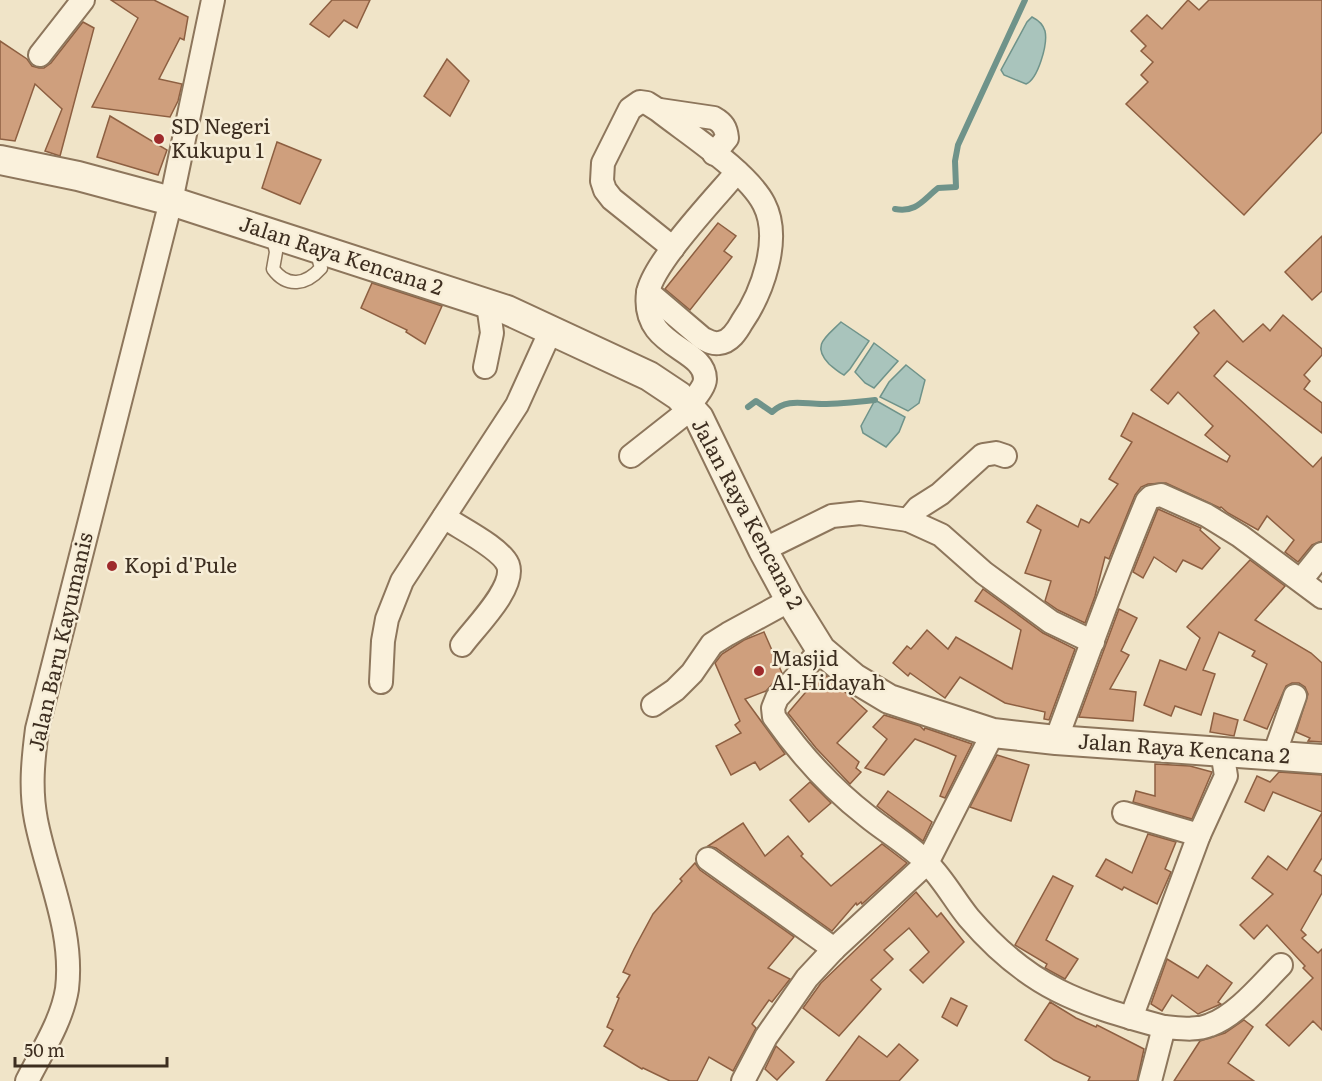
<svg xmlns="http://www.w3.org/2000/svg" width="1322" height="1081" font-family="Literata,serif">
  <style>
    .water { fill: #a9c4bc; stroke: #6f938a; stroke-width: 1.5 }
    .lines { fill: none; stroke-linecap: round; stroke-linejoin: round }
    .stream { stroke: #6f938a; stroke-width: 6 }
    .building { fill: #cf9f7d; stroke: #8d5f41; stroke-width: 1.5 }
    .service-casing { stroke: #8d765c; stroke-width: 15 }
    .minor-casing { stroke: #8d765c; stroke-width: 26 }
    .tertiary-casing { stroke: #8d765c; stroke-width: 32 }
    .service { stroke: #faf1dc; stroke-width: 12 }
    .minor { stroke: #faf1dc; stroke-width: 22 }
    .tertiary { stroke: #faf1dc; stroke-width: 28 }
    .poi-dot { fill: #9e2a2b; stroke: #f7eed8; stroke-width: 2 }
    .labels { text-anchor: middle; stroke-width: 5; stroke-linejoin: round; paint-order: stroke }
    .poi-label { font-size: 21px; fill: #3d2e20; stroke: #f7eed8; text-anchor: start }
    .street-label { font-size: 21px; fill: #3d2e20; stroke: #f7eed8 }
  </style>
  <rect width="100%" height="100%" fill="#f0e4c8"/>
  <g class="water">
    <path d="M 1032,17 C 1038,20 1043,24 1045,31 C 1048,44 1038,79 1026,84 L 1004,75 L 1001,70 L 1027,22 Z"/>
    <path d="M 841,322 L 869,341 L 850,369 L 844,375 C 838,372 834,368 829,364 C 811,345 826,337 841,322 Z"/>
    <path d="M 874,343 L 898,361 L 874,388 L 865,383 L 855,372 Z"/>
    <path d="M 906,365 L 925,380 L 919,403 L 908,411 L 880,397 L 889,382 Z"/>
    <path d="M 875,400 L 905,417 L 899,432 L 886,447 L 863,433 L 861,426 Z"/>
  </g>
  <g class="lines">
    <g class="stream">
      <path d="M 895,209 C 916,213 923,200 938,188 L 956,187 L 955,161 L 958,145 L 1025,0"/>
      <path d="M 748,407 L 756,401 L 772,412 C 787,398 803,404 822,404 C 839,404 857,402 875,400"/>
    </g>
  </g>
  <g class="building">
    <path d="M 111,0 L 154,0 L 188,17 L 184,40 L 180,38 L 159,79 L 182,84 L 178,101 L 170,117 L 92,107 L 138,18 Z"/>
    <path d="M 332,0 L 370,0 L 357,28 L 344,20 L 329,37 L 310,24 Z"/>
    <path d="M 1188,0 L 1199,10 L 1209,0 L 1322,0 L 1322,132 L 1244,215 L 1126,104 L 1148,82 L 1141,75 L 1153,62 L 1141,51 L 1146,46 L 1131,31 L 1147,15 L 1162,29 Z"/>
    <path d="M 83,22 L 94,28 L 60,156 L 45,151 L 62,109 L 35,84 L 15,141 L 0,139 L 0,41 L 27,59 L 32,66 L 39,68 L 44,68 L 51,63 Z"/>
    <path d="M 447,59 L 469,81 L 450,116 L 424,96 Z"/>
    <path d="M 110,116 L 167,150 L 158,175 L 97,157 Z"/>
    <path d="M 277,142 L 321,160 L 300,204 L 262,188 Z"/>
    <path d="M 718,223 L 736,236 L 724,251 L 732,257 L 690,310 L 665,289 Z"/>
    <path d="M 1322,236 L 1322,291 L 1312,300 L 1285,272 Z"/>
    <path d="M 372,283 L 442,306 L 425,344 L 406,332 L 407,330 L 361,308 Z"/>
    <path d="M 1214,310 L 1243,342 L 1263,324 L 1270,331 L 1283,315 L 1322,349 L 1322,355 L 1304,375 L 1310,381 L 1304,389 L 1322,403 L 1322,433 L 1227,361 L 1214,376 L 1313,467 L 1322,457 L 1322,541 L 1312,545 L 1298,562 L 1285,552 L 1294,540 L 1267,516 L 1258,530 L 1228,513 L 1221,507 L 1220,508 L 1166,483 L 1148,484 L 1141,487 L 1135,495 L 1109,559 L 1105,557 L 1095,596 L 1085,623 L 1058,610 L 1045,601 L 1051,581 L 1025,573 L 1041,530 L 1027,522 L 1037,505 L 1078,527 L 1081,519 L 1089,523 L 1118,484 L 1109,479 L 1132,442 L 1121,436 L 1133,413 L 1227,462 L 1230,456 L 1205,435 L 1213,426 L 1178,392 L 1168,404 L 1151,390 L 1199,333 L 1194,327 Z"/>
    <path d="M 1158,509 L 1201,528 L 1200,530 L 1220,548 L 1202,569 L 1183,560 L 1176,572 L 1154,557 L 1143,578 L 1133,572 Z"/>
    <path d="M 1250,560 L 1285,586 L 1255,620 L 1311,653 L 1322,663 L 1322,742 L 1308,741 L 1310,738 L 1296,732 L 1308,694 L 1305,687 L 1299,683 L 1292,683 L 1286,686 L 1267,729 L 1244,720 L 1267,664 L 1252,656 L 1255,651 L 1219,632 L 1203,670 L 1215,674 L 1201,715 L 1175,706 L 1171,716 L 1144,705 L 1160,660 L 1186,670 L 1200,638 L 1187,627 Z"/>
    <path d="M 983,589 L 1043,633 L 1075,649 L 1049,720 L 1044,719 L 1045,712 L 1005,703 L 960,677 L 945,698 L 910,673 L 908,676 L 893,663 L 907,646 L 911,649 L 927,630 L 948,649 L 956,637 L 1012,669 L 1021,630 L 975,601 Z"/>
    <path d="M 1119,609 L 1137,618 L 1121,651 L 1129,655 L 1110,689 L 1136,692 L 1133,721 L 1079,717 Z"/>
    <path d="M 764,632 L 782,673 L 766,691 L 745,699 L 785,754 L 760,770 L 755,762 L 731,775 L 716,746 L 741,733 L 735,725 L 740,721 L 715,663 L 722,654 L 744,640 Z"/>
    <path d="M 824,674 L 867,711 L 837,743 L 859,762 L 856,768 L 861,772 L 850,784 L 816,748 L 788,713 L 816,680 Z"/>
    <path d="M 1214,713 L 1238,720 L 1234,736 L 1210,732 Z"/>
    <path d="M 884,715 L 920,726 L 924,730 L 925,728 L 972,744 L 945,798 L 940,796 L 956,756 L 938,748 L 915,739 L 884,775 L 865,768 L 887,739 L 873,727 Z"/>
    <path d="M 997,755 L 1029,765 L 1011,821 L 970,807 Z"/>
    <path d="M 1155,764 L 1190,766 L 1212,772 L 1192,819 L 1133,802 L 1136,791 L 1155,796 Z"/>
    <path d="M 1279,772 L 1322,775 L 1322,812 L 1273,792 L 1264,811 L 1245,802 L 1257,776 L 1270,782 Z"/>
    <path d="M 810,782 L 831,803 L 809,822 L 790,800 Z"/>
    <path d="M 888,791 L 932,822 L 923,841 L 877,806 Z"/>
    <path d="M 1322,813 L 1322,858 L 1314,871 L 1322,876 L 1322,893 L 1301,930 L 1306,935 L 1302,938 L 1318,953 L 1322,949 L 1322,1030 L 1313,1021 L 1289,1046 L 1266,1025 L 1313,978 L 1303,968 L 1305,966 L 1267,925 L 1254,939 L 1240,925 L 1273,894 L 1252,878 L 1268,856 L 1287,870 Z"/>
    <path d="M 743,823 L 765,856 L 788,836 L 803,854 L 801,856 L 831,886 L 882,844 L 907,863 L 862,904 L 861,902 L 857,905 L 856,903 L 832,931 L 716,848 L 708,846 Z"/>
    <path d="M 1148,834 L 1176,842 L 1165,869 L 1171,872 L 1157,904 L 1124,887 L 1122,890 L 1096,876 L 1106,859 L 1132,873 Z"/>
    <path d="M 695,863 L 700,870 L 794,937 L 768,968 L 790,979 L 772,1002 L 769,1000 L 752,1024 L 756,1028 L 733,1071 L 709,1057 L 697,1081 L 670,1081 L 643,1068 L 642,1069 L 604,1046 L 613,1030 L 607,1027 L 619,998 L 617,997 L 630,975 L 623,972 L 634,949 L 653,914 L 682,881 L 680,879 Z"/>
    <path d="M 1053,876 L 1073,886 L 1046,940 L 1078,959 L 1065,979 L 1045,968 L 1047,964 L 1015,945 Z"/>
    <path d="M 916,892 L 937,917 L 941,913 L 964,942 L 923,983 L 910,970 L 929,952 L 909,928 L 884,950 L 893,959 L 871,980 L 881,989 L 839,1036 L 803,1008 L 821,983 Z"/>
    <path d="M 1167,959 L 1198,978 L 1207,965 L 1232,983 L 1218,1002 L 1221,1004 L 1198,1014 L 1172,995 L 1162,1011 L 1151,1004 Z"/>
    <path d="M 951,998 L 967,1006 L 957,1026 L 942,1017 Z"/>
    <path d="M 1050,1002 L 1076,1018 L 1096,1027 L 1097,1025 L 1144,1049 L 1137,1081 L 1088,1081 L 1090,1077 L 1054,1060 L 1025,1040 Z"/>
    <path d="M 1244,1020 L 1253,1027 L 1228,1063 L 1254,1081 L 1174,1081 L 1200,1041 L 1225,1033 Z"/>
    <path d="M 859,1036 L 887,1057 L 899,1044 L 918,1060 L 899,1081 L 826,1081 Z"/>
    <path d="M 776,1046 L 794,1062 L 777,1080 L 765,1069 Z"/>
  </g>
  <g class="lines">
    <g class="service-casing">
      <path id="service" d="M 272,234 L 276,252 L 273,269 C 287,288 306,285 321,268 L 316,250"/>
    </g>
    <g class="minor-casing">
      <g id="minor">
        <path d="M 40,55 L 83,0"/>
        <path d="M 660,110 L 714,118 C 723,123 726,128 727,138 L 714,154"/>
        <path d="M 648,292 L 702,338 C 708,341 712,344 719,343 C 730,342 737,331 742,322 C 762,293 782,239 764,204 C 748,172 687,133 658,110 L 647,103 L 640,102 L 630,109 L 603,163 L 602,181 L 605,190 L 612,199 L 673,248"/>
        <path d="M 485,367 L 492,333 L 488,304"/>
        <path d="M 689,406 C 694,399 705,387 705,379 C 705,347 641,348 648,293 C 652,264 716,197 737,172"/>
        <path d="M 631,456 L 683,415 L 684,401"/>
        <path d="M 444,517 C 460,528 501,548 508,565 C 516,588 474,628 462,645"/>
        <path d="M 908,520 L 918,508 L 940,494 L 983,455 L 996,453 L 1005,456"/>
        <path d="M 763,550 L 832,516 L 860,513 L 908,520 L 941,535 L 984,573 L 1051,622 L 1093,642"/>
        <path d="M 1301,580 L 1322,554"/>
        <path d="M 821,650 L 777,698 L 773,708 L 774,717 C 800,754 831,788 867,816 C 885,831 913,847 928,864 C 944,880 955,901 969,918 C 1029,988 1079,1004 1164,1027"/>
        <path d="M 381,682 L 383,641 L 387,619 L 402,581 L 517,405 L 551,330"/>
        <path d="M 653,705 L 675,690 L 692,673 L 712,644 L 728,634 L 790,600"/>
        <path d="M 1056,740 C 1086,660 1114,579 1147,501 L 1151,497 L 1161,495 L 1206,515 L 1240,536 L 1322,597"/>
        <path d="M 1274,755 L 1295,696"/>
        <path d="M 1124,813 L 1199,835"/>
        <path d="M 708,859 L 834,949"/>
        <path d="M 1131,1018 L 1199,835 L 1226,776 L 1222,751"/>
        <path d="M 27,1081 C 41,1053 62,1021 67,989 C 74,931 47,876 36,820 C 30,789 33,760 37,729 L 171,201 L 213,0"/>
        <path d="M 743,1081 L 766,1037 L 807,978 L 834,949 L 927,863 L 993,733"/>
        <path d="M 1150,1081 L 1164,1027 C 1179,1028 1196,1031 1210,1025 C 1236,1016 1262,984 1281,965"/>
      </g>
    </g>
    <g class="tertiary-casing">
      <path id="tertiary" d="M 0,160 L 78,176 L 171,201 L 507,310 L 649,376 L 679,396 L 699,418 L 763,550 L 790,600 L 821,650 L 854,678 L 889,699 L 993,733 L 1056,740 L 1322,759"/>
    </g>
    <use href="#service" class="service"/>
    <use href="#minor" class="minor"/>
    <use href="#tertiary" class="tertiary"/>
  </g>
  <g class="poi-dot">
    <circle cx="159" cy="139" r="6"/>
    <circle cx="112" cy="566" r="6"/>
    <circle cx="759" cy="671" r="6"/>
  </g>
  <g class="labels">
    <g class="poi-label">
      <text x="171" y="134">SD Negeri<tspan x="171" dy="24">Kukupu 1</tspan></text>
      <text x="124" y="573">Kopi d'Pule</text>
      <text x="771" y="666">Masjid<tspan x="771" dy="24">Al-Hidayah</tspan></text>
    </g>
    <g class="street-label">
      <text transform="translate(341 256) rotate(18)" y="7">Jalan Raya Kencana 2</text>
      <text transform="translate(747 514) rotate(62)" y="7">Jalan Raya Kencana 2</text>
      <text transform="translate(61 642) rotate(-77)" y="7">Jalan Baru Kayumanis</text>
      <text transform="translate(1184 749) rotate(4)" y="7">Jalan Raya Kencana 2</text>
    </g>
  </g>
  <path d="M15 1057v9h152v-9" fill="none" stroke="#3d2e20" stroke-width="3"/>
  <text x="24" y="1057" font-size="18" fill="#3d2e20" stroke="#f7eed8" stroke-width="4.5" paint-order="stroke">50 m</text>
</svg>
